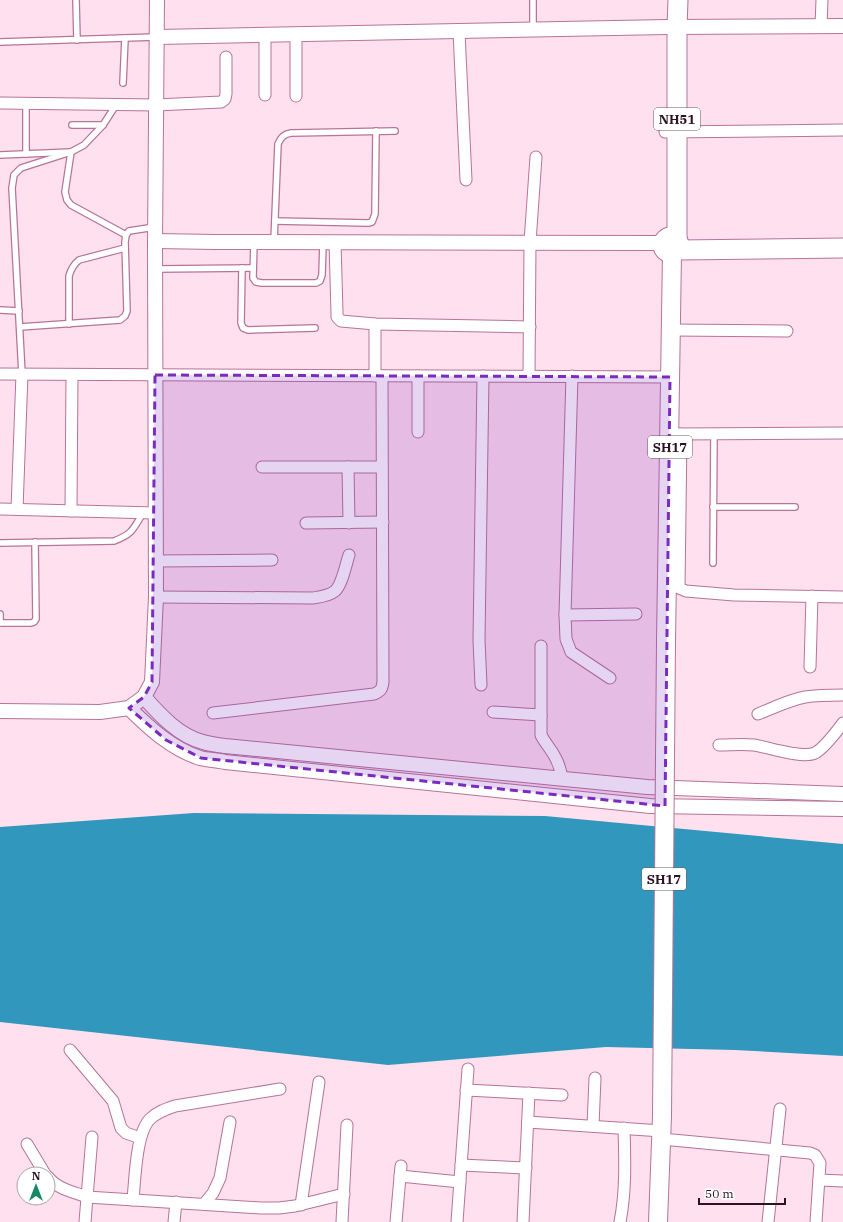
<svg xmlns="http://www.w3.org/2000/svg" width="843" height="1222" font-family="'IBM Plex Serif',serif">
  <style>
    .water { fill: #3297bd }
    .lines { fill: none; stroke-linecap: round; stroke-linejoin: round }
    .service-casing { stroke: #b67496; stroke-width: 8 }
    .minor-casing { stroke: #b67496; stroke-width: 13 }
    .tertiary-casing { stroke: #b67496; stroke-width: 16 }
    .primary-casing { stroke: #b67496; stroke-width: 20 }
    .trunk-casing { stroke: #b67496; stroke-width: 21 }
    .service { stroke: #fff; stroke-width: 5.5 }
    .minor { stroke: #fff; stroke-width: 11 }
    .tertiary { stroke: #fff; stroke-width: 14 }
    .primary { stroke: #fff; stroke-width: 18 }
    .trunk { stroke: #fff; stroke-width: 19 }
    .primary-bridge-casing { stroke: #b67496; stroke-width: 20; stroke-linecap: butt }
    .primary-bridge { stroke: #fff; stroke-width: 18 }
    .marked { fill: #7b2cbf; fill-opacity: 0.2; stroke: #7b2cbf; stroke-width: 3; stroke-dasharray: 8 5; stroke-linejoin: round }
    .labels { text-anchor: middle; stroke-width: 3; stroke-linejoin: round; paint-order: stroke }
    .shield { fill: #fff; stroke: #6b5a64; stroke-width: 1 }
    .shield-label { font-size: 13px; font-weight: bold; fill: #2c1321 }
  </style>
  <rect width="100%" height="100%" fill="#fee0ee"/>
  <path class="water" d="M 194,813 L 545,816 L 843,844 L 843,1056 L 735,1050 L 606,1047 L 388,1065 L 0,1022 L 0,827 Z"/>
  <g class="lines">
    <g class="service-casing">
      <g id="service">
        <path d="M 76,0 L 77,40"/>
        <path d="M 533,30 L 533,0"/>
        <path d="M 0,42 L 156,37"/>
        <path d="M 123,83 L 125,38"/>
        <path d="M 26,104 L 26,154"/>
        <path d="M 72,125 L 103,125"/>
        <path d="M 0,155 L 71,152 L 65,192 L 67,200 L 71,205 L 126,235"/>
        <path d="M 275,221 L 368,223 L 372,222 L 375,214 L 376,131"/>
        <path d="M 274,241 L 278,144 C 281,137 284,134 291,133 L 395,131"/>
        <path d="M 254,242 L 253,278 L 256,282 L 262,283 L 316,283 L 320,281 L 322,275 L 323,243"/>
        <path d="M 242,268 L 241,323 L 243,328 L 248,330 L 315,328"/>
        <path d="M 156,269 L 253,268"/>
        <path d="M 0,310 L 19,311"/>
        <path d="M 69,324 L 69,276 C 71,269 73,265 79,260 L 125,248"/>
        <path d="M 20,327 L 120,320 L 125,316 L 127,311 L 125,242 L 126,235 L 129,231 L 155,227"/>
        <path d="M 22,374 L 12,188 L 14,175 L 21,168 L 71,152 L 84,145 L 103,125 L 116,105"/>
        <path d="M 713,507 L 795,507"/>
        <path d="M 0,543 L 114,541 C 133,534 133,529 143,513"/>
        <path d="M 713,563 L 714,434"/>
        <path d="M 0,614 L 0,623"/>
        <path d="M 0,623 L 31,623 L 34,622 L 36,619 L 35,542"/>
      </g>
    </g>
    <g class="minor-casing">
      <g id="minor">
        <path d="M 821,26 L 822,0"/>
        <path d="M 459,32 L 466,180"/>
        <path d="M 265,35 L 265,95"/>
        <path d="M 296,96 L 296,35"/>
        <path d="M 0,103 L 156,105 L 221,102 L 225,99 L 226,94 L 226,57"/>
        <path d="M 665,132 L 843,130"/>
        <path d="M 335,242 L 337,313 L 337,317 L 341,321 L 375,324 L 530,327"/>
        <path d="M 375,324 L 375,376"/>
        <path d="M 671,330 L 787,331"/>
        <path d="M 0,374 L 670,377"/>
        <path d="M 418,376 L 418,432"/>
        <path d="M 529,376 L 530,242 L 536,157"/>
        <path d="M 572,376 L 565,615 L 566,639 L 571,652 L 610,678"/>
        <path d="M 675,434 L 843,433"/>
        <path d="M 681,434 L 679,588 L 686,591 L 734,595 L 843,597"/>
        <path d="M 262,467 L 382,467"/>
        <path d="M 348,467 L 349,523"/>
        <path d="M 0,509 L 155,513"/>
        <path d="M 17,509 L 22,374"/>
        <path d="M 71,511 L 72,375"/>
        <path d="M 306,523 L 383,522"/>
        <path d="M 155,561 L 272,560"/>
        <path d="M 156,597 L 313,598 C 320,597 329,596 335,591 C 342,585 346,564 349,555"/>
        <path d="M 565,615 L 636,614"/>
        <path d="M 541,646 L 541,735 C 545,743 551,749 555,757 C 559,764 561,771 562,779"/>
        <path d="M 810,667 L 812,596"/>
        <path d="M 481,685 L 479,640 L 483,376"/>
        <path d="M 493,712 L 541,715"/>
        <path d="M 213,713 L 374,694 C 381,691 382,689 383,682 L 382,376"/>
        <path d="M 758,714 C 773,708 789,700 805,697 C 818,695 830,695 843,695"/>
        <path d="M 719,745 C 731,745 742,744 754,745 C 768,747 802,759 815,753 C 823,749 837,731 843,723"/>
        <path d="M 70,1050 L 113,1101 L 121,1128 L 126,1133 L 140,1138"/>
        <path d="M 466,1090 L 562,1095"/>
        <path d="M 528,1122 L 662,1131"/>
        <path d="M 593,1126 L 595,1078"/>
        <path d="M 662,1139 L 810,1153 L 815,1155 L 820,1163 L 816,1222"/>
        <path d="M 27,1144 L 45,1174"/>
        <path d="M 461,1165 L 526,1168"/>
        <path d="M 400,1176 L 460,1182"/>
        <path d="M 48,1177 C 57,1189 74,1192 87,1197 L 261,1208 L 279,1208 L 295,1206 L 344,1194"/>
        <path d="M 819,1180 L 843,1181"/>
        <path d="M 133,1200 C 135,1179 136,1133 150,1119 C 157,1112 166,1109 175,1106 L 280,1089"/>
        <path d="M 204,1204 L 213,1193 L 220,1178 L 230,1122"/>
        <path d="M 301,1205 L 319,1082"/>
        <path d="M 85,1222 L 92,1137"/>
        <path d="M 174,1222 L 176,1202"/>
        <path d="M 342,1222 L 347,1125"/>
        <path d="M 396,1222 L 401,1166"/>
        <path d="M 457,1222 L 468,1069"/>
        <path d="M 523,1222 L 529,1093"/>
        <path d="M 620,1222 C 626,1191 625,1160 624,1128"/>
        <path d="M 768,1222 L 780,1109"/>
      </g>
    </g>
    <g class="tertiary-casing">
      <g id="tertiary">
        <path d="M 157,37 L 667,27 L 843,26"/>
        <path d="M 155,241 L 216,242 L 663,243"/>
        <path d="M 144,697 C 160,715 179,736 203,742 C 210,744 217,745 225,746 L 647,787 L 843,794"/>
        <path d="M 129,708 C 149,728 172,749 200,758 C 208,760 217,760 225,762 L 650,806 L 843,809"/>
        <path d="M 0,711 L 100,712 L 129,708 L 144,697 L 152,682 L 156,597 L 155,241 L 157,0"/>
      </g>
    </g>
    <g class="primary-casing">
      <g id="primary">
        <path d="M 666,641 L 672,253"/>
        <path d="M 658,1222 L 662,1116"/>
      </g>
    </g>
    <g class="trunk-casing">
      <g id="trunk">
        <circle cx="671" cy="245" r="8"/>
        <path d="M 677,239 L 677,27 L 678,0"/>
        <path d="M 678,250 L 843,248"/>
      </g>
    </g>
    <use href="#service" class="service"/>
    <use href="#minor" class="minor"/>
    <use href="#tertiary" class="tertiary"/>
    <use href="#primary" class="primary"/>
    <use href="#trunk" class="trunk"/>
    <g class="primary-bridge-casing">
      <path id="primary-bridge" d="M 662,1116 L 666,641"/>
    </g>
    <use href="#primary-bridge" class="primary-bridge"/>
  </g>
  <path class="marked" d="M 155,375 L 670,377 L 665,806 L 201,758 L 166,740 L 129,708 L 144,697 L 152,682 Z"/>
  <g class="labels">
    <g class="shield">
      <rect x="654" y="108" width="46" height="22" rx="3"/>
      <rect x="648" y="436" width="44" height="22" rx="3"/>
      <rect x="642" y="868" width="44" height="22" rx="3"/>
    </g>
    <g class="shield-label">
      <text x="677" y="124">NH51</text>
      <text x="670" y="452">SH17</text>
      <text x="664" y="884">SH17</text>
    </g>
  </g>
  <g transform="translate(36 1186)"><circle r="19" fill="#ffffff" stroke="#aba1a6"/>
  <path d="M0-3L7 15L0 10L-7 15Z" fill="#178867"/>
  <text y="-6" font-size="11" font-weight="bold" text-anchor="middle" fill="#2c1321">N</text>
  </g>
  <path d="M699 1198v6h86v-6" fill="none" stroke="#2c1321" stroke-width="2"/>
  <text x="705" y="1198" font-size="12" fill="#2c1321" stroke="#ffffff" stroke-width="3" paint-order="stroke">50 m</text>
</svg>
